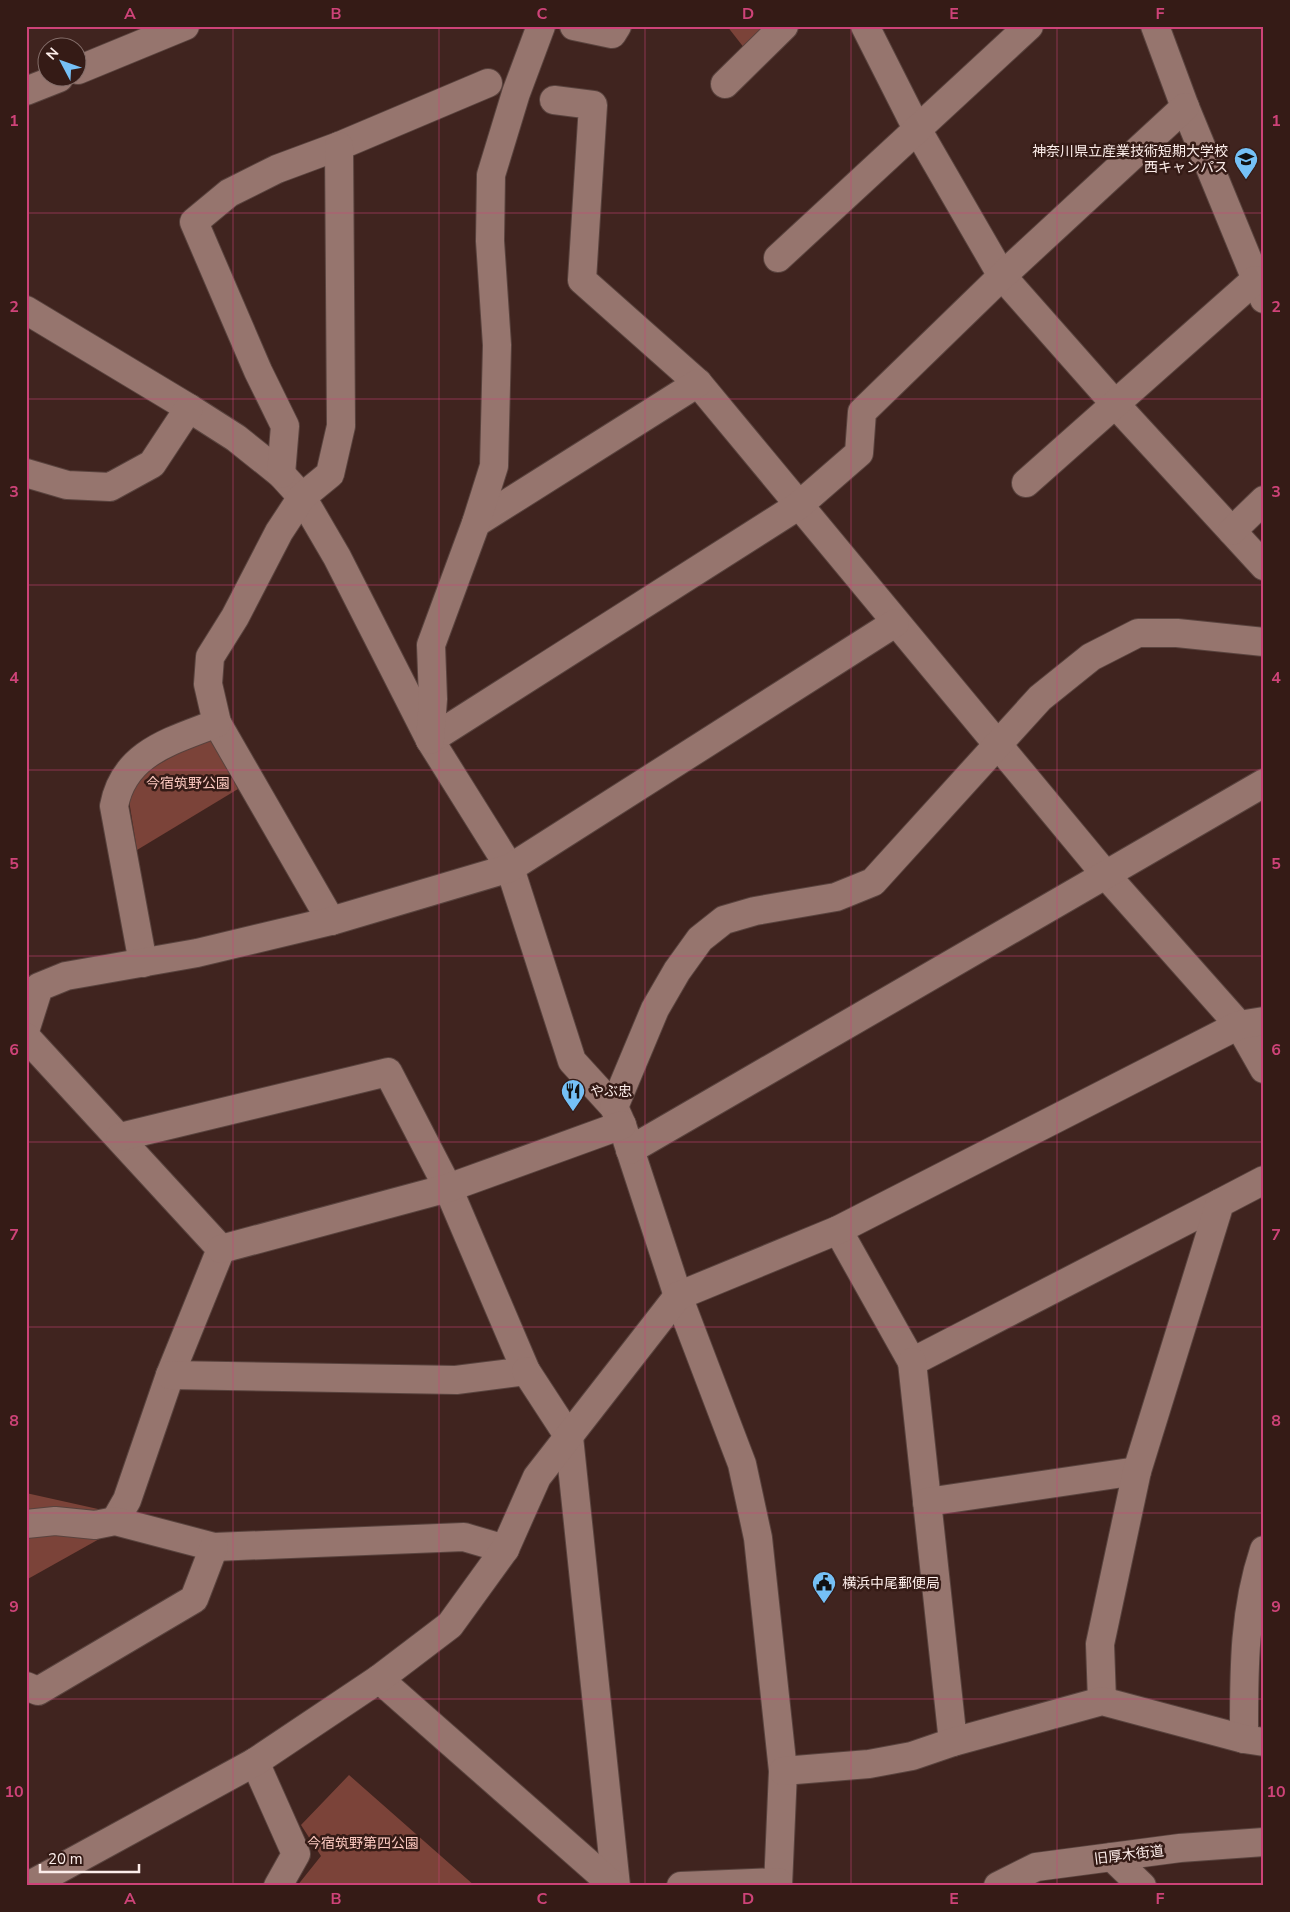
<svg xmlns="http://www.w3.org/2000/svg" width="1290" height="1912" font-family="'Nunito Sans','Noto Sans JP',sans-serif">
<rect width="100%" height="100%" fill="#40241f"/>
<!-- green -->
<g fill="#7b4339">
<path d="M727,26H760L762,32L745,49Z"/>
<path d="M209,736L238,789L137,850L128,794L138,776Z"/>
<path d="M26,1493L107,1511L101,1538L26,1580Z"/>
<path d="M349,1775L475,1886H297L321,1856L301,1825Z"/>
</g>
<g fill="none" stroke-linecap="round" stroke-linejoin="round">
<!-- minor casing -->
<g stroke="#59433e" stroke-width="30">
<g id="minor">
<path d="M574,26L612,34L617,26"/>
<path d="M865,26L917,129L1002,276L1116,405L1264,566"/>
<path d="M1155,26L1185,107L1264,299"/>
<path d="M78,70L185,26"/>
<path d="M725,84L784,26"/>
<path d="M26,91L59,78"/>
<path d="M554,100L593,105L582,280L698,383L1105,874L1239,1025L1264,1069"/>
<path d="M778,258L1029,26"/>
<path d="M26,310L189,408L236,438L281,474L302,497L337,557L430,740L510,868L572,1061L614,1107L622,1125L678,1296L742,1464L758,1538L783,1771L778,1886"/>
<path d="M26,473L67,485L110,487L152,464L189,408"/>
<path d="M281,474L285,426L258,371L194,222L229,193L277,169L339,146L488,83"/>
<path d="M1026,483L1255,280"/>
<path d="M476,523L698,383"/>
<path d="M1232,531L1264,500"/>
<path d="M217,723L331,921"/>
<path d="M430,740L798,506L859,453L862,412L1002,276L1185,107"/>
<path d="M430,740L433,699L431,645L476,523L494,466L497,345L490,241L491,175L516,93L541,26"/>
<path d="M143,963L114,806C124,752 172,741 217,723L208,684L210,657L235,617L279,532L302,497L330,474L341,426L339,146"/>
<path d="M26,1028L39,987L66,976L197,953L331,921L510,868L895,623"/>
<path d="M26,1037L221,1249L170,1375L127,1500L115,1521"/>
<path d="M614,1107L655,1009L677,971L700,939L724,920L755,911L836,897L873,882L1040,698L1091,657L1138,633H1177L1264,642"/>
<path d="M120,1137L388,1072L448,1188L526,1371L456,1380L170,1375"/>
<path d="M630,1150L1264,783"/>
<path d="M838,1230L912,1362L1220,1203"/>
<path d="M221,1249L448,1188L622,1125"/>
<path d="M912,1362L953,1742"/>
<path d="M526,1371L569,1437L616,1886"/>
<path d="M927,1502L1137,1471"/>
<path d="M26,1524L55,1521L95,1525L115,1521L214,1547L464,1537L505,1549"/>
<path d="M379,1679L614,1886"/>
<path d="M26,1686L38,1691L194,1599L214,1547"/>
<path d="M1102,1701L1100,1644L1137,1471L1220,1203L1264,1180"/>
<path d="M1244,1739C1244,1673 1243,1613 1264,1550"/>
<path d="M255,1762L296,1854L278,1886"/>
<path d="M783,1771L869,1764L912,1756L953,1742L1102,1701L1244,1739L1264,1742"/>
<path d="M1112,1857L1142,1886"/>
<path d="M28,1886L255,1762L379,1679L450,1625L505,1549L537,1477L678,1296L838,1230L1239,1025L1264,1021"/>
<path d="M681,1886L778,1882"/>
<path d="M998,1886L1036,1867L1180,1848L1264,1842"/>
</g>
</g>
<!-- minor -->
<use href="#minor" stroke="#96756e" stroke-width="28"/>
</g>
<!-- grid -->
<path fill="none" stroke="#ce4378" stroke-width="1" stroke-opacity="0.55" d="M233,26V1886M439,26V1886M645,26V1886M851,26V1886M1057,26V1886M26,213H1264M26,399H1264M26,585H1264M26,770H1264M26,956H1264M26,1142H1264M26,1327H1264M26,1513H1264M26,1699H1264"/>
<!-- icons -->
<defs>
<g id="university-pin" transform="scale(1.25)"><path d="M0 17L-7.5 6A9.5 9.5 0 1 1 7.5 6Z" fill="#75c0f6" stroke="#351b16"/><path d="M0-5L7-2L0 1L-7-2ZM-4 1L0 2.5L4 1V4Q0 6-4 4Z" fill="#111"/></g>
<g id="restaurant-pin" transform="scale(1.25)"><path d="M0 17L-7.5 6A9.5 9.5 0 1 1 7.5 6Z" fill="#75c0f6" stroke="#351b16"/><path d="M-5-6h1v4h1v-4h1v4h1v-4h1v5L-1.5 .5V6h-2V.5L-5-1ZM5-6V6H3V1.5H1.5Q1.5-4 5-6Z" fill="#111"/></g>
<g id="civic-pin" transform="scale(1.25)"><path d="M0 17L-7.5 6A9.5 9.5 0 1 1 7.5 6Z" fill="#75c0f6" stroke="#351b16"/><path d="M-.6-6.5H3V-4.5H.6V-3L4-1V1h2V6H-6V1h2V-1L-.6-3ZM-1.2 2.5V6h2.4V2.5Z" fill="#111"/></g>
</defs>
<g fill-rule="evenodd">
<use href="#university-pin" x="1246" y="159"/>
<use href="#restaurant-pin" x="573" y="1091"/>
<use href="#civic-pin" x="824" y="1583"/>
</g>
<g text-anchor="middle" dominant-baseline="central" stroke-width="5" stroke-linejoin="round" paint-order="stroke">
<!-- poi labels -->
<g font-size="14" fill="#fcedea" stroke="#351b16" text-anchor="start">
<text x="1228" y="151" text-anchor="end">神奈川県立産業技術短期大学校<tspan x="1228" dy="16">西キャンパス</tspan></text>
<text x="590" y="1091">やぶ忠</text>
<text x="842" y="1583">横浜中尾郵便局</text>
</g>
<!-- park labels -->
<g font-size="14" fill="#fcc9c0" stroke="#351b16">
<text x="188" y="783">今宿筑野公園</text>
<text x="363" y="1843">今宿筑野第四公園</text>
</g>
<!-- street labels -->
<g font-size="14" fill="#fcedea" stroke="#351b16">
<text transform="translate(1129 1855) rotate(-7)">旧厚木街道</text>
</g>
</g>
<!-- border -->
<rect width="1290" height="1912" fill="none" stroke="#351b16" stroke-width="55"/>
<!-- north arrow -->
<g transform="translate(62 62) rotate(311)"><circle r="24" fill="#351b16" stroke="#856f6b"/>
<path d="M0-4L9 19L0 12L-9 19Z" fill="#75c0f6"/>
<text y="-8" font-size="14" font-weight="bold" text-anchor="middle" fill="#fcedea">N</text>
</g>
<!-- scale -->
<path d="M40 1864v8h99v-8" fill="none" stroke="#fcedea" stroke-width="2.5"/>
<text x="48" y="1864" font-size="15" fill="#fcedea" stroke="#351b16" stroke-width="4" paint-order="stroke">20 m</text>
<rect x="28" y="28" width="1234" height="1856" fill="none" stroke="#ce4378" stroke-width="2"/>
<g font-size="16" text-anchor="middle" font-weight="bold" fill="#ce4378">
<text x="130" y="19">A</text>
<text x="336" y="19">B</text>
<text x="542" y="19">C</text>
<text x="748" y="19">D</text>
<text x="954" y="19">E</text>
<text x="1160" y="19">F</text>
<text x="14" y="126">1</text>
<text x="1276" y="126">1</text>
<text x="14" y="312">2</text>
<text x="1276" y="312">2</text>
<text x="14" y="497">3</text>
<text x="1276" y="497">3</text>
<text x="14" y="683">4</text>
<text x="1276" y="683">4</text>
<text x="14" y="869">5</text>
<text x="1276" y="869">5</text>
<text x="14" y="1055">6</text>
<text x="1276" y="1055">6</text>
<text x="14" y="1240">7</text>
<text x="1276" y="1240">7</text>
<text x="14" y="1426">8</text>
<text x="1276" y="1426">8</text>
<text x="14" y="1612">9</text>
<text x="1276" y="1612">9</text>
<text x="14" y="1797">10</text>
<text x="1276" y="1797">10</text>
<text x="130" y="1904">A</text>
<text x="336" y="1904">B</text>
<text x="542" y="1904">C</text>
<text x="748" y="1904">D</text>
<text x="954" y="1904">E</text>
<text x="1160" y="1904">F</text>
</g>
</svg>
